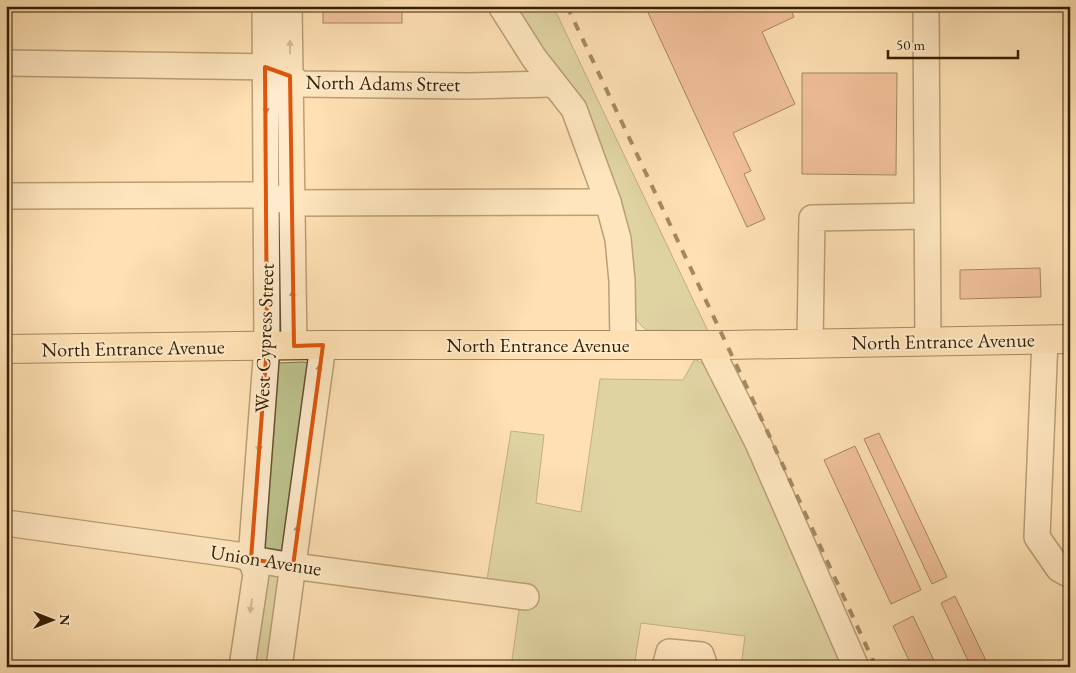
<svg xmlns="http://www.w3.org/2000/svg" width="1076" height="673" font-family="'EB Garamond',serif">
<rect width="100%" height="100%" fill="#fee0b2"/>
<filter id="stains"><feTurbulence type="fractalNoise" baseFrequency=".004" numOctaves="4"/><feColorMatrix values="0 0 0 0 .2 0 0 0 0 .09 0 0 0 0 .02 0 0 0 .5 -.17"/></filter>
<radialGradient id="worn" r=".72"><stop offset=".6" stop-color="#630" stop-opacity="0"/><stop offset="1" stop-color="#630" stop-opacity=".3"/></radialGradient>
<!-- green -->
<g fill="#bdc38e" stroke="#7a7147">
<path d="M513,6H553L708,331L646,330L638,322L631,307L623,233Z"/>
<path d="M695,359L704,365L764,475L848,667H741L745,636L641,623L634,667H511L520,603L484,598L511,431L544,435L536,503L581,512L600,379L683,380Z"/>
<path d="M304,362L310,364L290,553L260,548L278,363Z"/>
<path d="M281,574L276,667H248L263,575Z"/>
</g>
<!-- building -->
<g fill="#e59b7d" stroke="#361f00">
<rect x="323" y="6" width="79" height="17"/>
<path d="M645,6H789L794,17L762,32L795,104L733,133L751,171L744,174L765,219L747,227Z"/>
<rect x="879" y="6" width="33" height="4"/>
<path d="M802,73H897L896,175L802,174Z"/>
<path d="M1040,268L1041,297L960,299V270Z"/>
<path d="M879,433L947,577L932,584L864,439Z"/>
<path d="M855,446L921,590L891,604L824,460Z"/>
<path d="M955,596L989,667H971L941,603Z"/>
<path d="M913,616L937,667H912L893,626Z"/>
</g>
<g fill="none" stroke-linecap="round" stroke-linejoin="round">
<!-- minor casing -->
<g stroke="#684f2c" stroke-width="28">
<g id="minor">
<path d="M289,6L294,346"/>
<path d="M501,6L534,58L574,109L608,202L618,239L622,281L623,344"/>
<path d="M926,6L928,341"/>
<path d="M6,63L265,67L290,76L300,84L468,86L554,84"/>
<path d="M6,196L266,195L292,203L608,202"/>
<path d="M1045,339L1037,537L1059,569L1070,575"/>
<path d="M810,343L812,218L927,216"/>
<path d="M708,344L758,443L856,667"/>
<path d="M6,523L238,555L251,559L293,566L526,597"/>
<path d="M242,667L256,574L251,559L267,346L265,6"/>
<path d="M279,667L323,345"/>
<path d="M665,667L669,652L701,655L705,667"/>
</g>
</g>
<!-- major casing -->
<g stroke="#361f00" stroke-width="30">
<path id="major" d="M6,349L323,345H727L1070,339"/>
</g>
<!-- minor -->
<use href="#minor" stroke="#feebcd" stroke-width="25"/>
<!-- major -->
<use href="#major" stroke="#fee0b2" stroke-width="28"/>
<!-- rail -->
<path stroke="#361f00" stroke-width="4" stroke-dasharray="9 9" stroke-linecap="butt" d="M567,6L751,396L876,667"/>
</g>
<!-- one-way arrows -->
<defs><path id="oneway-solid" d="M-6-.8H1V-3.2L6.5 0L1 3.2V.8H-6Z" transform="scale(1.25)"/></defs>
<g fill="#a48f71">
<use href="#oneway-solid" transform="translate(290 47) rotate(-90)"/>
<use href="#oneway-solid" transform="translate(266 107) rotate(90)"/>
<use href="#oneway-solid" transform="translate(293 297) rotate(-91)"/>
<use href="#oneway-solid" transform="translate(319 371) rotate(-82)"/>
<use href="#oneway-solid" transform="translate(259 445) rotate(94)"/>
<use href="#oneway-solid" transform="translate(297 532) rotate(-82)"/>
<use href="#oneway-solid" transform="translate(251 606) rotate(98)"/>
</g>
<!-- marked area -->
<path d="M0 0H1076V673H0ZM265,67L290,76L294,346L323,345L293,566L251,559L267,346Z" fill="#fee0b2" fill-opacity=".55" fill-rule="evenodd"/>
<path fill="none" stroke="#df560b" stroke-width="4" stroke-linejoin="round" d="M265,67L290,76L294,346L323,345L293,566L251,559L267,346Z"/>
<g text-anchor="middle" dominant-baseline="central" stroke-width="4" stroke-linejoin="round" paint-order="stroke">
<!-- street labels -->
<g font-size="20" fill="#361f00" stroke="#feebcd">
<text transform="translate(383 83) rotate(1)">North Adams Street</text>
<text transform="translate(264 338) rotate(-88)">West Cypress Street</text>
<text transform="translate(943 341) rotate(-1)">North Entrance Avenue</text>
<text x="538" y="345">North Entrance Avenue</text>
<text transform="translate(133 348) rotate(-1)">North Entrance Avenue</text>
<text transform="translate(266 560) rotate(9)">Union Avenue</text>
</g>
</g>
<!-- margin -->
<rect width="1076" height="673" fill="none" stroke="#fee0b2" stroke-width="25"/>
<rect x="8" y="8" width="1061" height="658" fill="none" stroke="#361f00" stroke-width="2.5"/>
<rect x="12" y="12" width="1051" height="648" fill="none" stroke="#361f00"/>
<!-- north arrow -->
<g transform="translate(52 620) rotate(90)" stroke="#feebcd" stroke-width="4" paint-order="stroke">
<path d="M0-4L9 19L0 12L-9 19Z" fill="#361f00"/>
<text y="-8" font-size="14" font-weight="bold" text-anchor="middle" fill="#361f00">N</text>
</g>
<!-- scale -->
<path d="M888 50v8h130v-8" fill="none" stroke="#361f00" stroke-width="2.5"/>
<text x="896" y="50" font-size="15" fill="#361f00" stroke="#feebcd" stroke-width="4" paint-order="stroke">50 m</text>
<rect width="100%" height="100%" filter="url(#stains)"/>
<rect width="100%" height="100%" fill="url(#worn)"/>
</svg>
